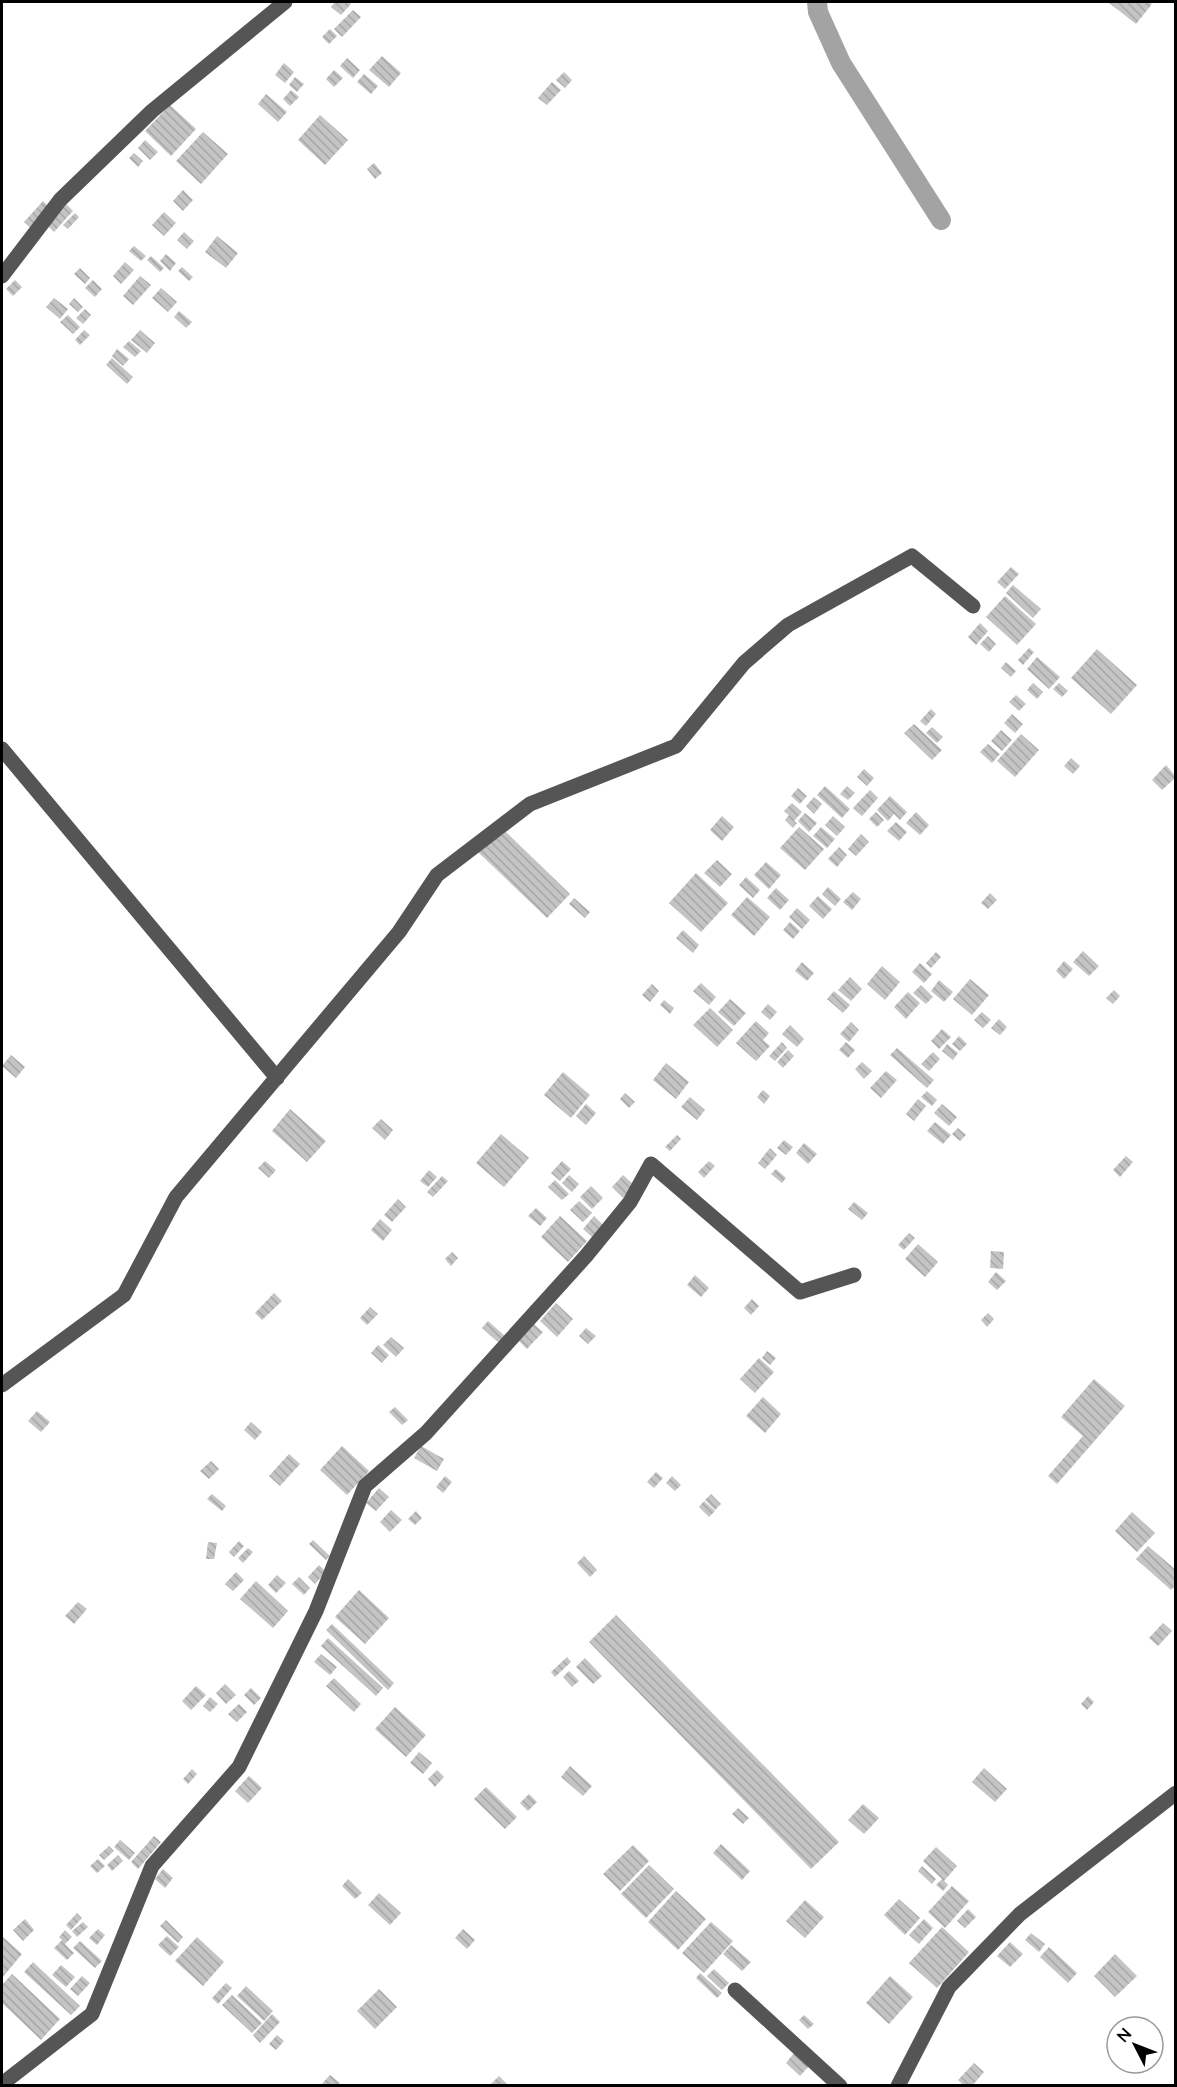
<svg xmlns="http://www.w3.org/2000/svg" width="1177" height="2087" font-family="Lato,sans-serif">
<defs>
<pattern id="building-back-hatch" width="6" height="6" patternUnits="userSpaceOnUse" patternTransform="scale(1.5)"><rect width="6" height="6" fill="#c4c4c4"/><path d="M-1 5l2 2M0 0l6 6M5-1l2 2" fill="none" stroke="#a7a7a7"/></pattern>
</defs>
<rect width="100%" height="100%" fill="#fff"/>
<g fill="none" stroke-linecap="round" stroke-linejoin="round">
<!-- canal -->
<path stroke="#a3a3a3" stroke-width="20" d="M817,2L818,12L841,63L941,220"/>
</g>
<!-- building -->
<g fill="url(#building-back-hatch)">
<path d="M335,2H349L351,4L341,15L331,7Z"/>
<path d="M1108,2H1148L1152,4L1136,24Z"/>
<path d="M353,10L361,17L342,37L334,29Z"/>
<path d="M330,29L337,36L329,44L322,37Z"/>
<path d="M382,56L401,73L389,87L369,70Z"/>
<path d="M347,58L360,70L353,78L340,66Z"/>
<path d="M284,63L294,72L285,83L275,75Z"/>
<path d="M334,70L343,78L334,87L326,79Z"/>
<path d="M564,72L572,80L565,88L556,80Z"/>
<path d="M364,74L378,86L371,94L357,82Z"/>
<path d="M295,77L304,84L297,92L289,85Z"/>
<path d="M552,82L561,90L547,105L538,98Z"/>
<path d="M291,90L299,97L290,106L283,99Z"/>
<path d="M266,94L287,112L278,122L258,104Z"/>
<path d="M170,105L196,129L171,156L145,131Z"/>
<path d="M320,115L348,140L325,165L298,140Z"/>
<path d="M203,132L228,154L201,184L176,161Z"/>
<path d="M145,140L158,152L150,160L138,148Z"/>
<path d="M134,153L143,161L138,167L129,158Z"/>
<path d="M374,163L382,173L375,179L367,169Z"/>
<path d="M183,190L193,200L183,211L173,201Z"/>
<path d="M43,201L50,208L31,228L24,222Z"/>
<path d="M66,204L73,211L54,232L47,225Z"/>
<path d="M164,212L176,223L164,236L152,225Z"/>
<path d="M75,213L79,217L68,229L63,225Z"/>
<path d="M184,232L194,241L187,249L177,240Z"/>
<path d="M217,236L238,253L226,268L205,252Z"/>
<path d="M134,246L146,256L141,261L129,251Z"/>
<path d="M166,254L176,263L170,271L160,261Z"/>
<path d="M151,256L164,268L160,272L147,260Z"/>
<path d="M125,262L134,270L121,284L113,276Z"/>
<path d="M182,267L193,277L189,281L178,271Z"/>
<path d="M80,268L90,278L85,284L74,274Z"/>
<path d="M140,276L151,285L133,305L123,296Z"/>
<path d="M15,280L22,287L13,296L6,289Z"/>
<path d="M93,280L102,289L95,297L85,288Z"/>
<path d="M161,288L177,302L168,312L152,298Z"/>
<path d="M54,298L68,309L60,319L46,307Z"/>
<path d="M74,298L83,307L78,312L69,304Z"/>
<path d="M85,309L91,315L83,324L76,318Z"/>
<path d="M179,311L192,322L186,328L174,317Z"/>
<path d="M68,315L80,327L73,334L60,322Z"/>
<path d="M84,330L90,335L80,345L75,340Z"/>
<path d="M140,330L155,343L147,353L131,340Z"/>
<path d="M129,341L141,351L135,357L123,347Z"/>
<path d="M117,349L129,359L123,366L112,356Z"/>
<path d="M112,358L133,377L127,384L106,365Z"/>
<path d="M1011,567L1019,574L1005,589L997,582Z"/>
<path d="M1013,585L1041,609L1033,618L1006,593Z"/>
<path d="M1005,596L1036,624L1017,645L986,617Z"/>
<path d="M980,623L988,631L976,645L968,637Z"/>
<path d="M988,636L996,644L989,652L980,644Z"/>
<path d="M1029,648L1034,652L1023,665L1018,660Z"/>
<path d="M1097,649L1137,685L1111,714L1071,678Z"/>
<path d="M1037,657L1060,677L1049,689L1027,669Z"/>
<path d="M1006,662L1016,671L1011,677L1001,668Z"/>
<path d="M1033,683L1043,692L1037,699L1027,690Z"/>
<path d="M1059,683L1068,691L1062,697L1053,689Z"/>
<path d="M1016,695L1026,704L1019,711L1009,702Z"/>
<path d="M931,709L936,714L926,726L920,721Z"/>
<path d="M1012,714L1023,724L1015,733L1004,723Z"/>
<path d="M914,724L942,750L932,760L904,733Z"/>
<path d="M932,727L943,737L937,743L926,733Z"/>
<path d="M1001,730L1012,740L1002,751L991,741Z"/>
<path d="M1021,734L1039,750L1015,777L997,761Z"/>
<path d="M988,744L1000,754L992,763L980,752Z"/>
<path d="M1071,758L1080,766L1073,774L1064,766Z"/>
<path d="M1166,765L1176,777L1162,790L1152,780Z"/>
<path d="M864,769L874,778L867,786L857,777Z"/>
<path d="M825,786L850,809L842,818L817,795Z"/>
<path d="M847,786L855,793L848,800L840,794Z"/>
<path d="M798,788L807,796L800,804L791,796Z"/>
<path d="M870,790L878,798L862,816L853,808Z"/>
<path d="M890,796L907,812L900,820L894,814L888,821L877,810Z"/>
<path d="M814,797L822,804L814,814L806,806Z"/>
<path d="M792,803L802,812L794,821L797,823L793,828L785,820L789,815L784,811Z"/>
<path d="M876,812L884,820L877,827L869,819Z"/>
<path d="M916,812L929,825L920,835L906,823Z"/>
<path d="M805,813L817,823L809,832L798,821Z"/>
<path d="M722,816L734,827L722,841L710,830Z"/>
<path d="M833,816L845,827L837,836L825,825Z"/>
<path d="M896,822L907,832L899,841L887,831Z"/>
<path d="M799,827L824,849L805,870L780,848Z"/>
<path d="M821,827L835,839L827,848L813,836Z"/>
<path d="M506,832L570,894L547,918L478,852Z"/>
<path d="M861,834L869,842L856,856L848,849Z"/>
<path d="M839,847L847,855L837,867L828,859Z"/>
<path d="M717,860L732,874L720,887L704,873Z"/>
<path d="M766,862L781,875L769,889L754,875Z"/>
<path d="M696,873L728,903L701,932L669,903Z"/>
<path d="M746,877L760,890L753,898L739,885Z"/>
<path d="M828,887L841,899L835,906L822,894Z"/>
<path d="M776,888L789,900L780,910L767,898Z"/>
<path d="M853,892L861,899L852,910L843,902Z"/>
<path d="M990,893L997,900L988,909L981,903Z"/>
<path d="M818,896L832,909L823,919L809,906Z"/>
<path d="M747,897L770,917L754,936L731,915Z"/>
<path d="M574,898L590,912L585,918L569,904Z"/>
<path d="M797,908L810,920L802,929L789,917Z"/>
<path d="M790,922L800,931L793,939L783,930Z"/>
<path d="M683,930L699,945L693,953L676,938Z"/>
<path d="M1083,951L1099,966L1089,976L1073,962Z"/>
<path d="M936,952L941,957L931,968L926,963Z"/>
<path d="M1064,961L1073,969L1064,979L1056,971Z"/>
<path d="M802,962L814,973L807,981L795,971Z"/>
<path d="M920,963L932,974L924,983L912,972Z"/>
<path d="M882,966L900,982L885,1000L867,984Z"/>
<path d="M850,977L862,989L851,1001L838,990Z"/>
<path d="M970,979L989,995L972,1015L953,999Z"/>
<path d="M939,980L953,992L944,1002L931,991Z"/>
<path d="M701,983L716,997L709,1005L693,991Z"/>
<path d="M652,984L659,991L650,1002L642,995Z"/>
<path d="M921,985L933,997L926,1004L913,993Z"/>
<path d="M1114,990L1120,996L1113,1004L1106,998Z"/>
<path d="M834,991L850,1005L843,1013L827,999Z"/>
<path d="M908,992L920,1003L906,1019L894,1007Z"/>
<path d="M730,999L746,1013L734,1026L718,1012Z"/>
<path d="M664,1000L674,1008L670,1014L660,1005Z"/>
<path d="M768,1004L777,1012L770,1020L761,1012Z"/>
<path d="M710,1008L733,1030L717,1047L693,1025Z"/>
<path d="M982,1012L991,1020L983,1028L974,1020Z"/>
<path d="M999,1019L1007,1027L1000,1035L991,1028Z"/>
<path d="M756,1021L769,1033L763,1040L770,1046L756,1061L736,1043Z"/>
<path d="M851,1022L859,1030L849,1042L840,1034Z"/>
<path d="M790,1025L804,1039L797,1047L782,1034Z"/>
<path d="M942,1029L951,1037L939,1049L931,1041Z"/>
<path d="M959,1036L967,1044L960,1051L952,1044Z"/>
<path d="M782,1042L787,1048L775,1061L769,1056Z"/>
<path d="M846,1042L855,1050L848,1058L839,1050Z"/>
<path d="M947,1044L958,1053L953,1060L942,1051Z"/>
<path d="M897,1048L934,1080L927,1088L890,1055Z"/>
<path d="M788,1050L794,1056L783,1068L777,1062Z"/>
<path d="M933,1052L940,1059L929,1071L921,1064Z"/>
<path d="M11,1055L25,1067L16,1078L2,1066Z"/>
<path d="M862,1062L872,1071L864,1079L855,1069Z"/>
<path d="M666,1063L689,1082L676,1099L653,1080Z"/>
<path d="M886,1071L897,1080L881,1098L870,1088Z"/>
<path d="M563,1072L590,1095L571,1118L544,1095Z"/>
<path d="M763,1090L770,1096L764,1104L757,1097Z"/>
<path d="M927,1091L937,1100L932,1106L921,1097Z"/>
<path d="M625,1093L635,1102L629,1108L620,1099Z"/>
<path d="M690,1097L705,1110L697,1120L681,1107Z"/>
<path d="M918,1099L926,1106L914,1121L906,1114Z"/>
<path d="M586,1104L596,1113L586,1125L576,1116Z"/>
<path d="M942,1104L957,1117L949,1126L934,1113Z"/>
<path d="M290,1109L326,1141L307,1162L272,1131Z"/>
<path d="M381,1119L393,1130L385,1140L372,1128Z"/>
<path d="M935,1122L951,1135L943,1144L927,1131Z"/>
<path d="M958,1128L966,1135L960,1141L952,1134Z"/>
<path d="M501,1134L529,1158L504,1187L476,1163Z"/>
<path d="M677,1135L681,1139L670,1151L665,1147Z"/>
<path d="M784,1140L793,1147L786,1155L777,1148Z"/>
<path d="M804,1143L817,1154L808,1164L796,1153Z"/>
<path d="M770,1148L777,1155L765,1169L758,1163Z"/>
<path d="M1126,1156L1133,1162L1120,1177L1113,1170Z"/>
<path d="M265,1161L276,1170L269,1178L258,1168Z"/>
<path d="M562,1161L571,1169L560,1181L551,1173Z"/>
<path d="M709,1161L715,1166L704,1178L698,1172Z"/>
<path d="M776,1169L786,1178L782,1183L771,1174Z"/>
<path d="M429,1170L437,1177L428,1187L420,1181Z"/>
<path d="M569,1175L579,1184L572,1192L562,1183Z"/>
<path d="M623,1175L634,1185L623,1198L612,1187Z"/>
<path d="M442,1176L448,1181L433,1197L427,1192Z"/>
<path d="M555,1180L569,1194L562,1200L548,1187Z"/>
<path d="M591,1186L603,1198L592,1209L580,1197Z"/>
<path d="M398,1199L406,1207L392,1222L384,1215Z"/>
<path d="M579,1201L592,1213L583,1222L570,1210Z"/>
<path d="M854,1202L868,1213L862,1220L848,1209Z"/>
<path d="M536,1208L547,1218L540,1226L528,1216Z"/>
<path d="M560,1216L587,1241L568,1262L541,1237Z"/>
<path d="M594,1216L603,1225L592,1237L583,1229Z"/>
<path d="M380,1219L392,1230L383,1241L371,1230Z"/>
<path d="M909,1233L915,1238L904,1250L898,1245Z"/>
<path d="M918,1244L938,1262L925,1277L905,1259Z"/>
<path d="M991,1251L1004,1252L1003,1269L990,1268Z"/>
<path d="M452,1252L458,1258L451,1266L445,1259Z"/>
<path d="M996,1272L1006,1281L997,1290L988,1282Z"/>
<path d="M695,1275L709,1288L701,1297L687,1285Z"/>
<path d="M274,1293L282,1301L262,1320L255,1313Z"/>
<path d="M752,1299L759,1306L751,1315L744,1308Z"/>
<path d="M556,1303L573,1319L557,1337L540,1321Z"/>
<path d="M370,1307L378,1314L367,1325L360,1318Z"/>
<path d="M988,1313L994,1319L987,1327L981,1320Z"/>
<path d="M488,1321L506,1337L500,1344L482,1328Z"/>
<path d="M534,1324L543,1332L527,1349L519,1341Z"/>
<path d="M586,1328L596,1336L588,1344L579,1336Z"/>
<path d="M391,1337L404,1348L396,1357L383,1345Z"/>
<path d="M378,1345L389,1355L382,1363L371,1353Z"/>
<path d="M767,1351L776,1358L770,1365L762,1358Z"/>
<path d="M759,1358L774,1372L755,1393L740,1379Z"/>
<path d="M1094,1379L1125,1406L1057,1484L1048,1476L1083,1436L1061,1417Z"/>
<path d="M763,1397L781,1414L765,1433L746,1416Z"/>
<path d="M395,1407L408,1420L402,1425L389,1412Z"/>
<path d="M37,1411L50,1422L41,1432L28,1421Z"/>
<path d="M251,1422L262,1432L255,1440L244,1430Z"/>
<path d="M342,1446L369,1471L347,1495L320,1470Z"/>
<path d="M421,1446L444,1459L437,1471L414,1458Z"/>
<path d="M289,1454L300,1464L280,1486L269,1476Z"/>
<path d="M211,1461L219,1469L209,1479L200,1471Z"/>
<path d="M656,1472L663,1478L654,1488L647,1482Z"/>
<path d="M445,1476L452,1482L443,1493L436,1487Z"/>
<path d="M672,1476L681,1485L675,1491L666,1483Z"/>
<path d="M379,1488L389,1497L376,1511L366,1503Z"/>
<path d="M212,1494L226,1506L222,1511L207,1499Z"/>
<path d="M711,1494L721,1504L715,1510L705,1500Z"/>
<path d="M704,1501L715,1511L709,1517L699,1507Z"/>
<path d="M391,1510L402,1520L390,1532L380,1522Z"/>
<path d="M416,1511L422,1518L415,1525L408,1519Z"/>
<path d="M1132,1512L1155,1533L1137,1552L1115,1531Z"/>
<path d="M313,1540L330,1556L326,1560L309,1544Z"/>
<path d="M239,1541L244,1546L234,1557L229,1552Z"/>
<path d="M208,1542L217,1543L214,1559H206Z"/>
<path d="M1148,1546L1176,1570V1585L1171,1590L1136,1559Z"/>
<path d="M248,1548L253,1552L243,1563L238,1558Z"/>
<path d="M584,1556L597,1570L590,1577L577,1563Z"/>
<path d="M319,1565L326,1572L315,1584L308,1577Z"/>
<path d="M236,1572L244,1580L233,1591L225,1584Z"/>
<path d="M277,1575L286,1583L276,1593L268,1585Z"/>
<path d="M299,1577L310,1588L304,1595L292,1584Z"/>
<path d="M256,1581L288,1611L273,1628L240,1599Z"/>
<path d="M359,1590L389,1618L365,1644L335,1617Z"/>
<path d="M78,1602L87,1609L74,1624L65,1616Z"/>
<path d="M616,1615L839,1842L811,1869L589,1642Z"/>
<path d="M1163,1623L1172,1631L1158,1646L1149,1638Z"/>
<path d="M332,1624L394,1683L388,1690L326,1630Z"/>
<path d="M328,1638L383,1688L376,1696L321,1646Z"/>
<path d="M321,1654L337,1667L330,1675L314,1662Z"/>
<path d="M567,1657L571,1662L555,1677L551,1672Z"/>
<path d="M585,1658L602,1676L593,1684L576,1667Z"/>
<path d="M569,1671L579,1681L572,1687L563,1677Z"/>
<path d="M334,1678L361,1704L354,1712L326,1686Z"/>
<path d="M225,1684L236,1695L226,1704L216,1693Z"/>
<path d="M196,1686L206,1695L191,1710L182,1701Z"/>
<path d="M251,1688L261,1698L254,1705L244,1695Z"/>
<path d="M1088,1696L1094,1702L1087,1710L1081,1704Z"/>
<path d="M210,1697L218,1704L210,1712L203,1706Z"/>
<path d="M239,1704L247,1712L237,1722L228,1714Z"/>
<path d="M395,1707L426,1735L406,1757L375,1729Z"/>
<path d="M419,1752L432,1763L423,1774L410,1763Z"/>
<path d="M570,1766L592,1786L583,1796L561,1777Z"/>
<path d="M984,1768L1007,1789L995,1802L972,1782Z"/>
<path d="M192,1769L197,1774L188,1784L183,1779Z"/>
<path d="M437,1770L444,1777L435,1787L428,1779Z"/>
<path d="M249,1776L262,1788L248,1803L235,1791Z"/>
<path d="M486,1787L517,1817L505,1829L474,1799Z"/>
<path d="M529,1794L537,1802L528,1811L520,1803Z"/>
<path d="M863,1804L879,1818L864,1834L848,1820Z"/>
<path d="M738,1808L749,1818L743,1824L732,1814Z"/>
<path d="M154,1836L161,1842L138,1869L131,1862Z"/>
<path d="M120,1840L135,1853L129,1860L114,1847Z"/>
<path d="M721,1844L750,1871L742,1880L713,1853Z"/>
<path d="M633,1845L649,1861L620,1891L603,1874Z"/>
<path d="M109,1846L114,1851L104,1860L99,1855Z"/>
<path d="M936,1847L957,1866L944,1881L948,1885L943,1891L936,1885L942,1879L923,1861Z"/>
<path d="M118,1855L123,1861L112,1871L107,1865Z"/>
<path d="M98,1859L105,1866L97,1873L90,1866Z"/>
<path d="M649,1865L674,1889L646,1918L621,1894Z"/>
<path d="M922,1866L936,1879L932,1884L918,1871Z"/>
<path d="M163,1869L173,1878L165,1888L155,1879Z"/>
<path d="M348,1879L362,1893L355,1899L342,1886Z"/>
<path d="M952,1886L969,1901L945,1928L928,1912Z"/>
<path d="M676,1891L706,1919L678,1950L648,1922Z"/>
<path d="M379,1893L401,1913L390,1925L368,1905Z"/>
<path d="M899,1899L920,1918L905,1935L884,1915Z"/>
<path d="M805,1900L824,1917L805,1938L786,1921Z"/>
<path d="M968,1909L976,1917L965,1928L957,1921Z"/>
<path d="M77,1913L82,1918L71,1930L66,1925Z"/>
<path d="M25,1919L34,1930L23,1941L13,1930Z"/>
<path d="M924,1919L933,1928L919,1944L909,1935Z"/>
<path d="M166,1920L183,1937L178,1943L160,1926Z"/>
<path d="M83,1922L88,1927L77,1937L72,1931Z"/>
<path d="M711,1922L733,1941L704,1973L682,1953Z"/>
<path d="M942,1927L969,1952L937,1988L909,1963Z"/>
<path d="M98,1929L105,1935L97,1945L89,1938Z"/>
<path d="M463,1929L475,1940L467,1949L455,1938Z"/>
<path d="M65,1930L72,1937L65,1944L74,1953L67,1960L54,1948L62,1940L59,1937Z"/>
<path d="M1031,1933L1045,1944L1039,1952L1025,1940Z"/>
<path d="M2,1936L22,1954L2,1978Z"/>
<path d="M167,1936L179,1947L170,1956L158,1945Z"/>
<path d="M197,1937L224,1962L203,1986L175,1961Z"/>
<path d="M80,1941L102,1961L95,1968L73,1948Z"/>
<path d="M1010,1942L1023,1954L1010,1967L997,1956Z"/>
<path d="M731,1945L751,1962L742,1971L723,1954Z"/>
<path d="M1049,1947L1077,1973L1068,1983L1040,1957Z"/>
<path d="M1115,1954L1137,1976L1115,1997L1094,1976Z"/>
<path d="M33,1962L80,2006L71,2015L24,1972Z"/>
<path d="M61,1965L75,1977L66,1987L52,1975Z"/>
<path d="M714,1969L729,1983L722,1990L707,1976Z"/>
<path d="M700,1973L722,1993L717,1998L696,1978Z"/>
<path d="M12,1974L60,2019L41,2040L2,2003V1985Z"/>
<path d="M82,1976L90,1983L78,1996L70,1989Z"/>
<path d="M890,1976L913,1997L889,2024L866,2003Z"/>
<path d="M226,1983L232,1988L218,2004L212,1998Z"/>
<path d="M246,1986L273,2011L264,2021L237,1996Z"/>
<path d="M379,1989L397,2007L375,2029L357,2011Z"/>
<path d="M232,1995L262,2023L252,2033L222,2005Z"/>
<path d="M272,2014L280,2022L260,2043L253,2035Z"/>
<path d="M804,2015L814,2024L808,2029L799,2020Z"/>
<path d="M277,2035L284,2041L276,2050L269,2044Z"/>
<path d="M794,2053L809,2066L800,2076L786,2063Z"/>
<path d="M974,2063L984,2072L972,2086H964L958,2080Z"/>
<path d="M330,2075L340,2083L338,2086H320Z"/>
<path d="M499,2076L509,2086H489Z"/>
</g>
<g fill="none" stroke-linecap="round" stroke-linejoin="round">
<!-- minor -->
<g stroke="#555" stroke-width="15">
<path d="M2,276L60,200L152,111L285,2"/>
<path d="M2,749L277,1078"/>
<path d="M2,1385L124,1295L176,1197L399,932L437,875L530,804L676,746L744,663L788,625L912,556L973,606"/>
<path d="M735,1990L840,2086"/>
<path d="M2,2084L92,2014L152,1866L239,1767L316,1611L365,1486L426,1433L586,1256L630,1202L651,1164L800,1292L854,1275"/>
<path d="M898,2086L949,1987L1020,1914L1176,1793"/>
</g>
</g>
<!-- border -->
<rect width="1177" height="2087" fill="none" stroke="#000000" stroke-width="6"/>
<!-- north arrow -->
<g transform="translate(1135 2045) rotate(312)"><circle r="28" fill="#ffffff" stroke="#999999" stroke-width="1.5"/>
<path d="M0-4.5L10 22L0 15L-10 22Z" fill="#000000"/>
<text y="-9" font-size="16" font-weight="bold" text-anchor="middle" fill="#000000">N</text>
</g>
</svg>
